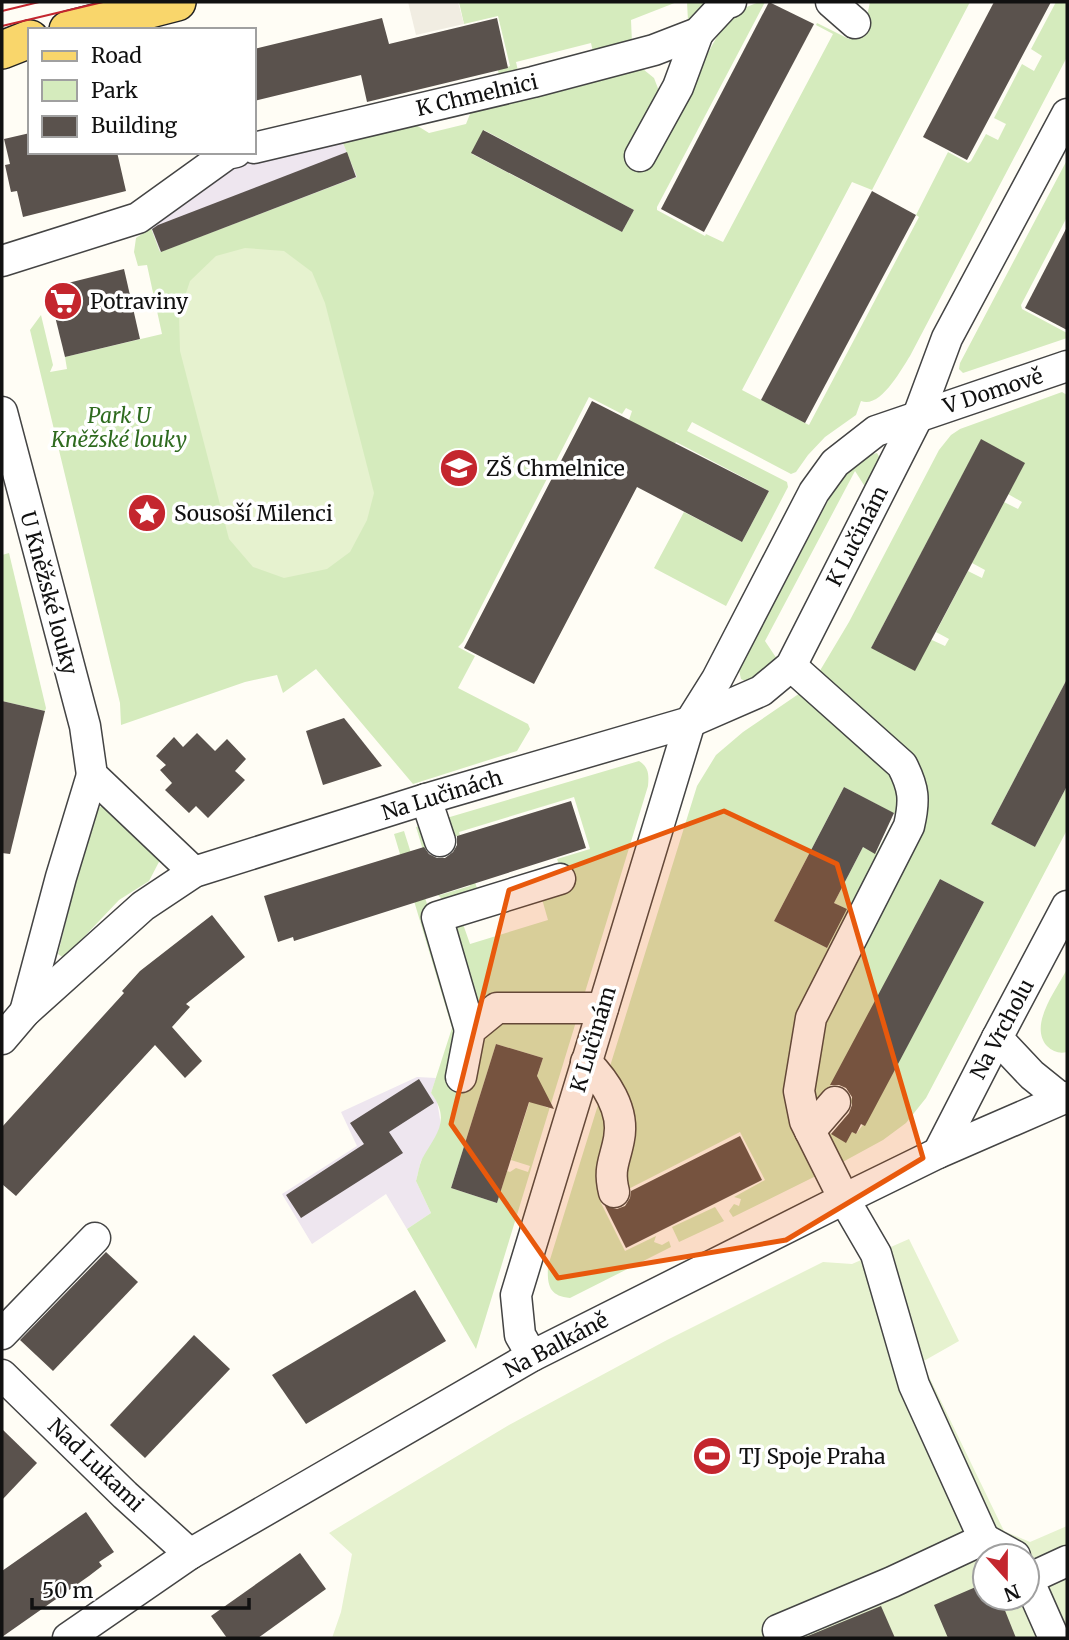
<svg xmlns="http://www.w3.org/2000/svg" width="1069" height="1640" font-family="Merriweather,serif">
<rect width="100%" height="100%" fill="#fffdf5"/>
<!-- industrial -->
<g fill="#eee6ef">
<path d="M340,136L359,181L160,252L151,228L185,204L213,178L237,162Z"/>
<path d="M417,1077L436,1078L431,1093L437,1101L441,1125L439,1133L421,1161L416,1181L431,1213L407,1229L386,1194L312,1244L282,1194L357,1146L341,1112Z"/>
</g>
<!-- green -->
<g fill="#d5ebbd" fill-rule="evenodd">
<path d="M459,2H677L631,20L632,43L593,52L591,43L516,62L518,71L499,76L498,70L510,66L498,16L464,24Z"/>
<path d="M687,2H712L702,13L688,21Z"/>
<path d="M759,2H765L657,207V210L705,236L706,234L723,242L833,34L816,25L817,23L849,39L866,21L870,2H970L872,190L852,182L742,390L809,425L919,217L916,215L948,152L968,163L971,161L986,134L998,140L1006,124L994,118L1022,64L1034,71L1042,56L1031,49L1056,2H1067V57L910,356C901,370 880,409 861,401L856,415L825,437L808,455L796,472L791,474L692,422L687,431L787,482L788,487L726,606L654,568L684,512L742,542L769,491L676,442L673,446L629,420L632,411L626,408L622,414L589,397L463,642L458,647L475,656L458,688L528,724L530,729L517,751L413,784L316,669L283,693L277,675L245,682L121,725L120,703L30,330L41,315L53,365L50,372L67,369L65,357L162,334L147,265L138,266L134,252L136,238L151,228L160,252L357,177L340,136L408,120L429,133L466,124L474,104L532,90L534,98L585,85L583,77L638,65L654,78L659,91L648,161L724,24L739,10ZM484,130L634,210L622,232L472,154Z"/>
<path d="M1067,160V217L1021,305L1022,309L1067,333V338L963,373L959,369L960,363Z"/>
<path d="M1062,392L1067,395V679L991,824L1035,847L1067,786V830L926,1098L906,1123L883,1140L839,1164L826,1131L846,1142L852,1132L856,1134L871,1114L849,1102L812,1120V1061L827,1010L925,810L815,679L849,622L939,450L951,435L960,429ZM981,440L1024,463L1008,494L1022,502L1018,509L1004,502L972,563L985,570L982,578L968,571L936,632L949,639L945,646L932,640L871,648ZM940,879L984,902L873,1110L830,1087Z"/>
<path d="M877,453L881,460L869,493L855,471L765,641L779,662L749,683L741,679L739,670L830,497C841,480 856,457 877,453Z"/>
<path d="M9,553L46,708L45,711L2,701V555Z"/>
<path d="M803,691L889,767L907,810L804,1026L822,1173L733,1217L729,1211L734,1204L739,1206L741,1199L734,1197L765,1180L740,1132L601,1203L625,1251L656,1236L654,1242L662,1245L669,1241L671,1247L570,1298C549,1296 547,1285 548,1266L697,786L716,755L743,732ZM844,787L897,815L876,853L863,847L834,903L847,909L827,948L774,921Z"/>
<path d="M639,761C649,767 649,775 648,786L476,1349L407,1229L431,1213L416,1181C418,1174 419,1166 422,1159C435,1135 452,1121 431,1093L452,1028L394,834L404,831L462,1015L482,1005L475,1002L455,928L463,924L470,944L548,920L542,899L564,879L557,859L590,849L574,797L459,832L460,835L430,845L429,842L424,844L440,895L470,886L469,884L475,882L480,898L445,902L436,893L416,827ZM496,1044L543,1058L533,1089L540,1097L550,1100L548,1108L530,1100L511,1160L530,1166L528,1172L516,1168L510,1172L507,1171L497,1203L451,1188Z"/>
<path d="M103,805L160,860L149,881L119,900L64,958L58,954L93,812Z"/>
<path d="M1067,969V1052C1060,1054 1053,1052 1047,1046C1028,1025 1057,989 1067,969Z"/>
<path d="M715,1207L724,1221L679,1242L672,1227Z"/>
</g>
<!-- pitch -->
<g fill="#e6f2cf" fill-rule="evenodd">
<path d="M245,248L284,251L312,272L325,303L374,493L367,520L350,552L327,569L284,578L253,567L229,539L180,351L179,314L190,281L216,256Z"/>
<path d="M909,1239L959,1341L922,1362L1004,1531L1030,1542L1067,1526V1638H332L341,1612L352,1554L329,1533L509,1425L667,1340L823,1262L852,1264ZM985,1556H1027V1598H985Z"/>
</g>
<!-- plaza -->
<path fill="#f1ede2" d="M408,2H458L464,24L416,35Z"/>
<!-- building -->
<g fill="#5a524d">
<path d="M769,2L814,24L704,232L661,209Z"/>
<path d="M994,2H1051L967,160L923,137Z"/>
<path d="M382,18L389,44L497,18L508,68L367,102L361,75L254,101V49Z"/>
<path d="M483,130L634,210L622,232L471,153Z"/>
<path d="M30,133V152H117L126,191L23,217L17,191L11,192L5,165L10,164L4,139Z"/>
<path d="M347,152L356,177L161,252L152,229L158,225Z"/>
<path d="M872,191L916,215L805,423L761,400Z"/>
<path d="M1067,227V330L1025,308Z"/>
<path d="M124,269L140,339L65,357L48,288Z"/>
<path d="M592,401L769,491L742,542L637,487L534,684L464,648Z"/>
<path d="M981,439L1025,463L915,671L871,648Z"/>
<path d="M1067,679V786L1035,847L991,824Z"/>
<path d="M2,701L45,711L10,854L2,853Z"/>
<path d="M344,718L382,766L323,785L306,731Z"/>
<path d="M197,733L215,751L227,739L246,759L235,771L245,780L208,818L196,806L189,813L165,790L172,783L160,770L166,765L156,756L174,737L183,747Z"/>
<path d="M844,787L894,813L875,854L863,847L834,903L847,909L827,948L774,921Z"/>
<path d="M571,801L586,848L294,941L293,937L278,942L264,896L424,847L429,854L437,858H445L453,852L457,845V836Z"/>
<path d="M940,879L984,902L872,1113L865,1126L861,1124L856,1134L852,1132L846,1143L831,1134L849,1113L852,1105V1097L846,1088L839,1085H830Z"/>
<path d="M212,915L245,957L186,1004L190,1007L172,1027L202,1061L185,1078L155,1045L16,1196L2,1184V1127L124,993L122,991L140,971Z"/>
<path d="M496,1044L543,1058L537,1076L554,1109L529,1102L497,1203L451,1188Z"/>
<path d="M419,1079L434,1103L389,1132L403,1153L301,1218L286,1195L364,1144L350,1123Z"/>
<path d="M740,1136L762,1180L626,1248L605,1206L617,1209L625,1206L630,1198L631,1191Z"/>
<path d="M106,1252L138,1282L53,1371L20,1340Z"/>
<path d="M415,1290L446,1341L306,1424L272,1375Z"/>
<path d="M194,1335L230,1369L145,1458L110,1425Z"/>
<path d="M2,1429L37,1463L2,1500Z"/>
<path d="M86,1512L114,1552L99,1562L102,1566L89,1576L2,1637V1571Z"/>
<path d="M300,1553L326,1589L258,1638H227L211,1616Z"/>
<path d="M985,1583V1598H1000L1016,1638H948L934,1605Z"/>
<path d="M881,1606L895,1638H803Z"/>
</g>
<g fill="none" stroke-linecap="round" stroke-linejoin="round">
<!-- minor casing -->
<g stroke="#444" stroke-width="33">
<g id="minor">
<path d="M831,2L855,23"/>
<path d="M254,148L533,82L654,50L698,33L725,4L731,2"/>
<path d="M640,156L678,87L698,33"/>
<path d="M2,261L138,218L227,154L236,152"/>
<path d="M2,412L85,726L92,775L194,872"/>
<path d="M791,666L902,765C914,788 915,800 909,826L811,1018L799,1091L805,1121L844,1199L876,1254L914,1385L984,1539"/>
<path d="M426,799L440,841"/>
<path d="M25,1012L61,877L92,775"/>
<path d="M470,1030L437,917L560,879"/>
<path d="M997,1038L1032,1075L1062,1099"/>
<path d="M2,1039L25,1012L143,906L194,872L426,799L690,722L761,691L791,666L918,416L947,338L1067,114"/>
<path d="M586,1062C605,1081 625,1110 619,1139C615,1161 608,1168 614,1192"/>
<path d="M461,1077L470,1030L497,1008H603"/>
<path d="M810,1131L835,1102"/>
<path d="M938,1153L997,1038L1067,906"/>
<path d="M2,1334L95,1238"/>
<path d="M532,1356L520,1335L516,1295L690,722L717,679L814,492L835,463L876,431L1067,366"/>
<path d="M2,1375L125,1495L190,1554"/>
<path d="M1027,1577L1054,1638"/>
<path d="M1028,1579L1067,1561"/>
<path d="M68,1638L190,1554L532,1356L844,1199L938,1153L1067,1097"/>
<path d="M782,1638L778,1630L892,1582L984,1539L1015,1556"/>
</g>
</g>
<!-- major casing -->
<g stroke="#222" stroke-width="40">
<g id="major">
<path d="M68,30L177,2"/>
<path d="M2,50L30,39"/>
</g>
</g>
<!-- minor -->
<use href="#minor" stroke="#fff" stroke-width="30"/>
<!-- major -->
<use href="#major" stroke="#f9d66b" stroke-width="37"/>
<!-- tram -->
<g stroke="#c4262e" stroke-width="2">
<path d="M2,11L39,2"/>
<path d="M2,26L103,2"/>
</g>
</g>
<!-- marked area -->
<path fill="#e8590c" fill-opacity="0.2" stroke="#e8590c" stroke-width="5" stroke-linejoin="round" d="M724,811L837,864L923,1158L786,1240L558,1278L451,1124L509,890Z"/>
<!-- icons -->
<defs>
<g id="supermarket-disc" transform="scale(2.0125)"><circle r="9.5" fill="#c4262e" stroke="#fff"/><path d="M-6-5.5h2.5l.6 2H6L4.5 2H-2.5L-4.4-4H-6ZM-1.5 3.2a1.3 1.3 0 1 0 .1 0ZM3 3.2a1.3 1.3 0 1 0 .1 0Z" fill="#fff"/></g>
<g id="school-disc" transform="scale(2.0125)"><circle r="9.5" fill="#c4262e" stroke="#fff"/><path d="M0-5L7-2L0 1L-7-2ZM-4 1L0 2.5L4 1V4Q0 6-4 4Z" fill="#fff"/></g>
<g id="sight-disc" transform="scale(2.0125)"><circle r="9.5" fill="#c4262e" stroke="#fff"/><path d="M0-6L1.8-2.2L6-1.7L2.9 1.2L3.7 5.4L0 3.3L-3.7 5.4L-2.9 1.2L-6-1.7L-1.8-2.2Z" fill="#fff"/></g>
<g id="stadium-disc" transform="scale(2.0125)"><circle r="9.5" fill="#c4262e" stroke="#fff"/><path d="M0-5a6.5 5 0 1 0 0 10a6.5 5 0 1 0 0-10ZM-3.5-1.8h7v3.6h-7Z" fill="#fff"/></g>
</defs>
<g fill-rule="evenodd">
<use href="#supermarket-disc" x="63" y="301"/>
<use href="#school-disc" x="459" y="468"/>
<use href="#sight-disc" x="147" y="513"/>
<use href="#stadium-disc" x="712" y="1456"/>
</g>
<g text-anchor="middle" dominant-baseline="central" stroke-width="7" stroke-linejoin="round" paint-order="stroke">
<!-- street labels -->
<g font-size="21" fill="#111" stroke="#fff">
<text transform="translate(477 95) rotate(-13)">K Chmelnici</text>
<text transform="translate(993 391) rotate(-18)">V Domově</text>
<text transform="translate(857 536) rotate(-63)">K Lučinám</text>
<text transform="translate(49 593) rotate(75)">U Kněžské louky</text>
<text transform="translate(442 795) rotate(-17)">Na Lučinách</text>
<text transform="translate(1002 1029) rotate(-62)">Na Vrcholu</text>
<text transform="translate(593 1039) rotate(-73)">K Lučinám</text>
<text transform="translate(556 1345) rotate(-28)">Na Balkáně</text>
<text transform="translate(96 1465) rotate(44)">Nad Lukami</text>
</g>
<!-- poi labels -->
<g font-size="21" fill="#111" stroke="#fff" text-anchor="start">
<text x="90" y="301">Potraviny</text>
<text x="486" y="468">ZŠ Chmelnice</text>
<text x="174" y="513">Sousoší Milenci</text>
<text x="739" y="1456">TJ Spoje Praha</text>
</g>
<!-- park labels -->
<g font-size="21" font-style="italic" fill="#2f6b1f" stroke="#fff">
<text x="119" y="415">Park U<tspan x="119" dy="24">Kněžské louky</tspan></text>
</g>
</g>
<!-- border -->
<rect width="1069" height="1640" fill="none" stroke="#111111" stroke-width="7"/>
<!-- legend -->
<rect x="28" y="28" width="228" height="126" fill="#ffffff" stroke="#a0a0a0" stroke-width="2"/>
<rect x="42" y="51" width="35" height="10" fill="#f9d66b" stroke="#a0a0a0" stroke-width="2"/>
<text x="91" y="63" font-size="21" fill="#111111">Road</text>
<rect x="42" y="80" width="35" height="21" fill="#d5ebbd" stroke="#a0a0a0" stroke-width="2"/>
<text x="91" y="98" font-size="21" fill="#111111">Park</text>
<rect x="42" y="116" width="35" height="21" fill="#5a524d" stroke="#a0a0a0" stroke-width="2"/>
<text x="91" y="133" font-size="21" fill="#111111">Building</text>
<!-- north arrow -->
<g transform="translate(1006 1577) rotate(159)"><circle r="33" fill="#ffffff" stroke="#a0a0a0" stroke-width="2"/>
<path d="M0-5L12 26L0 18L-12 26Z" fill="#c4262e"/>
<text y="-10" font-size="19" font-weight="bold" text-anchor="middle" fill="#111111">N</text>
</g>
<!-- scale -->
<path d="M32 1598v10h217v-10" fill="none" stroke="#111111" stroke-width="3.5"/>
<text x="42" y="1598" font-size="21" fill="#111111" stroke="#ffffff" stroke-width="5" paint-order="stroke">50 m</text>
</svg>
